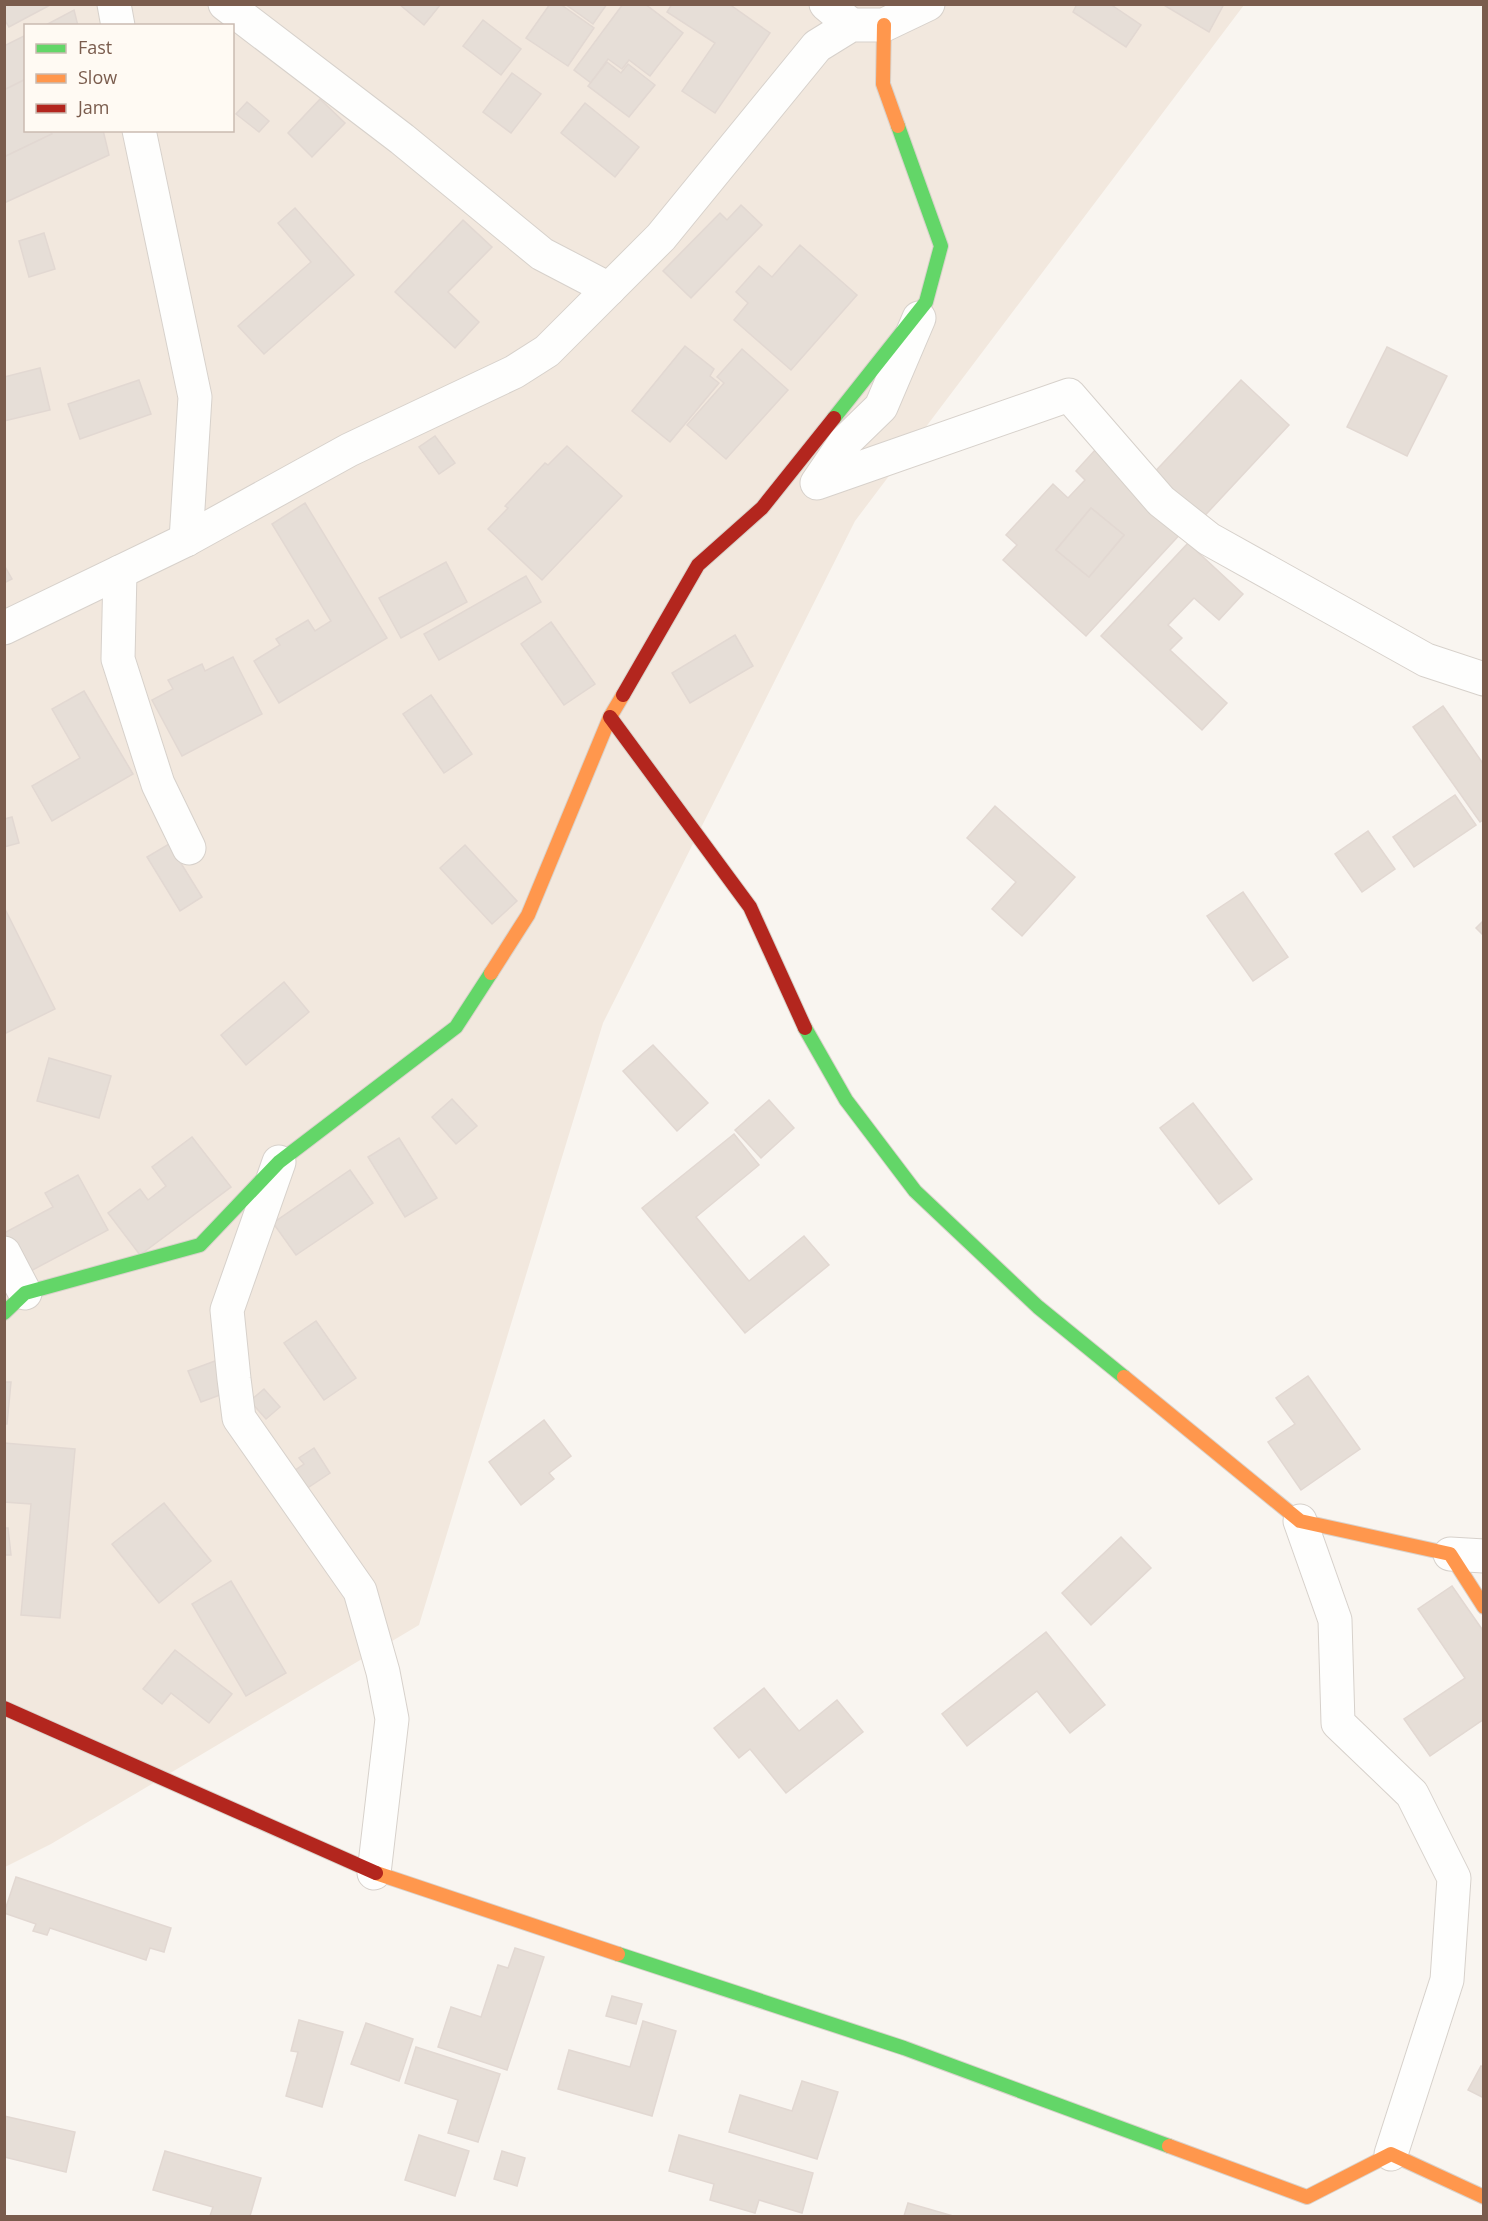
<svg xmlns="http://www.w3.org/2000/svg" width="1488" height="2221" font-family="'Open Sans',sans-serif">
<rect width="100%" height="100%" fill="#f9f5f0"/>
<!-- residential -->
<path fill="#f2e8de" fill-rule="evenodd" d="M5,5H1244L855,521L603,1023L419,1625L51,1844L5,1867ZM26,26H232V130H26Z"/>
<!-- building -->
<g fill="#e6ded7" stroke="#e2d8d2" stroke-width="1.5" fill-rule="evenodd">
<path d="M4,4H52L9,27L4,19Z"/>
<path d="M399,4H441L424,25Z"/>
<path d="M550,4H560L594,28L568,66L526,38Z"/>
<path d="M565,4H607L593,24Z"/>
<path d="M623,4H645L683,33L650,76L629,60L622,69L608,59L591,83L574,70Z"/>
<path d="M672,4H729L770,33L715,113L682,91L715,43L667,12Z"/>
<path d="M1077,4H1110L1141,25L1126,47L1073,12Z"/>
<path d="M1162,4H1224L1209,32Z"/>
<path d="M74,10L78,26H44Z"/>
<path d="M483,20L521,49L501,75L463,46Z"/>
<path d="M26,35V79L4,90V46Z"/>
<path d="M607,62L621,73L628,64L655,85L629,117L588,86Z"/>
<path d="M512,73L541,94L511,133L483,112Z"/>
<path d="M26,79V130H50L52,134L4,157V90Z"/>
<path d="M320,99L345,123L312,157L288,133Z"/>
<path d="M247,102L269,121L259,132L236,114Z"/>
<path d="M585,103L639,147L615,177L561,133Z"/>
<path d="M50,130H103L109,155L4,203V157L52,134Z"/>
<path d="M741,205L762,225L691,298L663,271L720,213L727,220Z"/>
<path d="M295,208L354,275L264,354L238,326L311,262L278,223Z"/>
<path d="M463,220L492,247L448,292L479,322L455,348L395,292Z"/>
<path d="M44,233L55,269L29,277L19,241Z"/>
<path d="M800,245L857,295L791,370L734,320L748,303L736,292L759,266L772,277Z"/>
<path d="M685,346L714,369L710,376L719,383L670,442L632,411Z"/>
<path d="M1387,347L1447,376L1407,456L1347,427Z"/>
<path d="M742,349L788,390L726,459L687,425L724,383L717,377Z"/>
<path d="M40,368L50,410L4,421V377Z"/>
<path d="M139,380L151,414L80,439L68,404Z"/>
<path d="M1241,380L1289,425L1197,524L1148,479Z"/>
<path d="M435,436L455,463L439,474L419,447Z"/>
<path d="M567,446L622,496L542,580L488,529L508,508L505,506L545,463L548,465Z"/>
<path d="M1096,449L1184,530L1086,636L1003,560L1017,545L1006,535L1053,484L1068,498L1085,480L1076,471ZM1091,508L1124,535L1089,577L1056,550Z"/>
<path d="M305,503L387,638L279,703L254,661L280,645L276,639L308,620L315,631L331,621L272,524Z"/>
<path d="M1091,508L1124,535L1089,577L1056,550Z"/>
<path d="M1188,543L1243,594L1219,620L1194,598L1168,625L1182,638L1170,650L1227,703L1202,730L1101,636Z"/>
<path d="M446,562L467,602L401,638L379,598Z"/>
<path d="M4,565L12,579L4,583Z"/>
<path d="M526,576L541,602L439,660L424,634Z"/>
<path d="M551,622L595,684L564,705L521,644Z"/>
<path d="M735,635L753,666L690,703L672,673Z"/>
<path d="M233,657L262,714L182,756L152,700L173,689L168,680L202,664L205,671Z"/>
<path d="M84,691L133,774L52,821L32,786L80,758L52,709Z"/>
<path d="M431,695L472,754L444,773L403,714Z"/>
<path d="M1443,706L1484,765V819L1480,822L1413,727Z"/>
<path d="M1455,795L1476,825L1414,867L1393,837Z"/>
<path d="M995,806L1075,877L1022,936L992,909L1016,882L967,838Z"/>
<path d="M12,817L19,843L4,847V819Z"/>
<path d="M1368,831L1395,869L1362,892L1335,854Z"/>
<path d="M169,844L202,897L180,911L147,857Z"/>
<path d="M465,845L517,901L492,924L440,868Z"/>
<path d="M1243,892L1288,957L1253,981L1207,916Z"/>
<path d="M4,907L55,1009L4,1034Z"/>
<path d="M1484,920V936L1476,928Z"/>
<path d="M284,982L309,1012L246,1065L221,1035Z"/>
<path d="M653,1045L708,1103L677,1131L623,1071Z"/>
<path d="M49,1058L111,1076L99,1118L37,1101Z"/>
<path d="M452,1099L477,1126L456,1144L432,1117Z"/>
<path d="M769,1100L794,1128L761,1158L735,1130Z"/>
<path d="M1193,1103L1252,1179L1219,1204L1160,1128Z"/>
<path d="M734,1134L759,1165L696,1217L749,1281L804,1236L829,1265L745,1333L642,1208Z"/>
<path d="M192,1137L231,1187L140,1255L108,1213L140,1189L148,1200L166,1186L152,1167Z"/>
<path d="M399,1138L437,1198L405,1217L368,1157Z"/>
<path d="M350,1170L373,1203L296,1255L273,1223Z"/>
<path d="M78,1175L108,1230L25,1274L4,1233L53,1207L45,1193Z"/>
<path d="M316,1321L356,1378L324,1400L284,1343Z"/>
<path d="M215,1361L228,1392L201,1402L188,1371Z"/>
<path d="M1308,1376L1360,1449L1301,1490L1268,1442L1295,1424L1276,1398Z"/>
<path d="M4,1382H11L7,1424H4Z"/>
<path d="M264,1389L280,1407L266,1419L250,1401Z"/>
<path d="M544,1420L571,1456L549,1473L554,1479L521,1505L489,1462Z"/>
<path d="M4,1443L75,1449L60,1618L21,1615L31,1504L4,1502Z"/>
<path d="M314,1448L330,1473L303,1491L291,1473L304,1464L299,1458Z"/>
<path d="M164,1503L211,1561L159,1603L112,1544Z"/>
<path d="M4,1528H8L11,1555H4Z"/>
<path d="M1121,1537L1151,1568L1091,1625L1062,1593Z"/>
<path d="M231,1581L286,1673L246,1696L192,1604Z"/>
<path d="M1452,1586L1484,1632V1719L1430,1756L1404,1719L1465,1678L1418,1609Z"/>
<path d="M1046,1632L1105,1705L1070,1733L1037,1691L967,1746L942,1714Z"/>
<path d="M175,1650L232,1694L209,1723L171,1693L162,1704L143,1689Z"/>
<path d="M764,1688L799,1731L837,1700L863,1732L786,1793L750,1749L739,1758L714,1728Z"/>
<path d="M16,1877L171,1928L164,1952L150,1948L146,1960L50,1928L47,1935L33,1931L36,1924L4,1913Z"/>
<path d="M515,1948L544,1957L507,2070L438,2047L451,2007L481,2017L498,1965L508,1968Z"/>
<path d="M612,1996L642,2004L636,2024L606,2016Z"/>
<path d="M299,2020L343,2032L322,2107L286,2096L298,2052L291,2051Z"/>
<path d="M643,2021L676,2031L652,2116L558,2089L569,2050L630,2067Z"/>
<path d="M366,2023L413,2039L399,2081L351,2064Z"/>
<path d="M416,2047L500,2074L478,2142L448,2133L458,2100L405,2083Z"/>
<path d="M1481,2066L1484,2067V2098L1468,2090Z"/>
<path d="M802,2081L838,2092L817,2159L729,2132L740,2095L792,2111Z"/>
<path d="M4,2116L75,2132L66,2172L4,2157Z"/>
<path d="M419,2135L469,2151L455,2196L405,2180Z"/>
<path d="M679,2135L813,2173L802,2213L759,2200L755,2213L710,2200L714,2184L669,2171Z"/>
<path d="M165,2151L261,2178L250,2216H210L213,2207L153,2190Z"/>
<path d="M502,2151L525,2158L517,2186L494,2179Z"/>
<path d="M908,2203L953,2216H904Z"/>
</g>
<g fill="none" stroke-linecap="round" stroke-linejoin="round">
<!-- street casing -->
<g stroke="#d7d1cb" stroke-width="35">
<g id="street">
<path d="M114,4L118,26"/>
<path d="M225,4L402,139L542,254L609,289"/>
<path d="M826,4L851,25"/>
<path d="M139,130L195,397L186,540"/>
<path d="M919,318L881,407L845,442L817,483L1069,395L1161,501L1209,539L1426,660L1484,679"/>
<path d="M120,572L118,659L158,784L189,848"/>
<path d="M4,628L186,540L349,450L514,372L547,351L661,237L817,46L851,25H884L928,4"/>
<path d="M279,1162L227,1310L234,1379L239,1418L360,1591L383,1672L392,1719L374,1873"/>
<path d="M4,1253L25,1293"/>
<path d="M1300,1521L1335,1620L1338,1723L1412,1794L1454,1878L1447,1980L1391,2154"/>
<path d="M1450,1554L1484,1556"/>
</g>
</g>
<!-- fast casing -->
<g stroke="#d9d2cb" stroke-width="16">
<g id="fast">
<path d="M834,418L926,302L941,246L898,126"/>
<path d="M805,1028L846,1100L915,1191L1038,1307L1124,1377"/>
<path d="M4,1313L25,1293L200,1245L279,1162L456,1027L491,973"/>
<path d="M618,1954L904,2048L1169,2146"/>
</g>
</g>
<!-- slow casing -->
<g stroke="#d9d2cb" stroke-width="16">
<g id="slow">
<path d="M884,25L883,84L898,126"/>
<path d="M491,973L528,915L610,717L623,695"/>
<path d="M1124,1377L1300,1521L1450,1554L1484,1607"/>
<path d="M376,1873L618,1954"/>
<path d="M1169,2146L1307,2197L1391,2154L1484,2197"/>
</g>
</g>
<!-- jam casing -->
<g stroke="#d9d2cb" stroke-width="16">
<g id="jam">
<path d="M623,695L698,565L762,508L834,418"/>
<path d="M610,717L750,907L805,1028"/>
<path d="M4,1708L376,1873"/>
</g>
</g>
<!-- street -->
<use href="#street" stroke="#fefefd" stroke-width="33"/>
<!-- fast -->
<use href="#fast" stroke="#63d668" stroke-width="14"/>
<!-- slow -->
<use href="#slow" stroke="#ff974d" stroke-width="14"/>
<!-- jam -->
<use href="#jam" stroke="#b3261e" stroke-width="14"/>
</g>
<!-- border -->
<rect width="1488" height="2221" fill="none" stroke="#7a5c4d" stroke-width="12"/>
<!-- legend -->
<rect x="24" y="24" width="210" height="108" fill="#fffaf3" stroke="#cabbb1" stroke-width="1.5"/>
<rect x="36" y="44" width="30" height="9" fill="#63d668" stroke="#cabbb1" stroke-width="1.5"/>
<text x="78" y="54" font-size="18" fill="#7a5c4d">Fast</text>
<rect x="36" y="74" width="30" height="9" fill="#ff974d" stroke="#cabbb1" stroke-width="1.5"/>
<text x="78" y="84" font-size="18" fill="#7a5c4d">Slow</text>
<rect x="36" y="104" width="30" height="9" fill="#b3261e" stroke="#cabbb1" stroke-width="1.5"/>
<text x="78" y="114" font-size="18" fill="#7a5c4d">Jam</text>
</svg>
